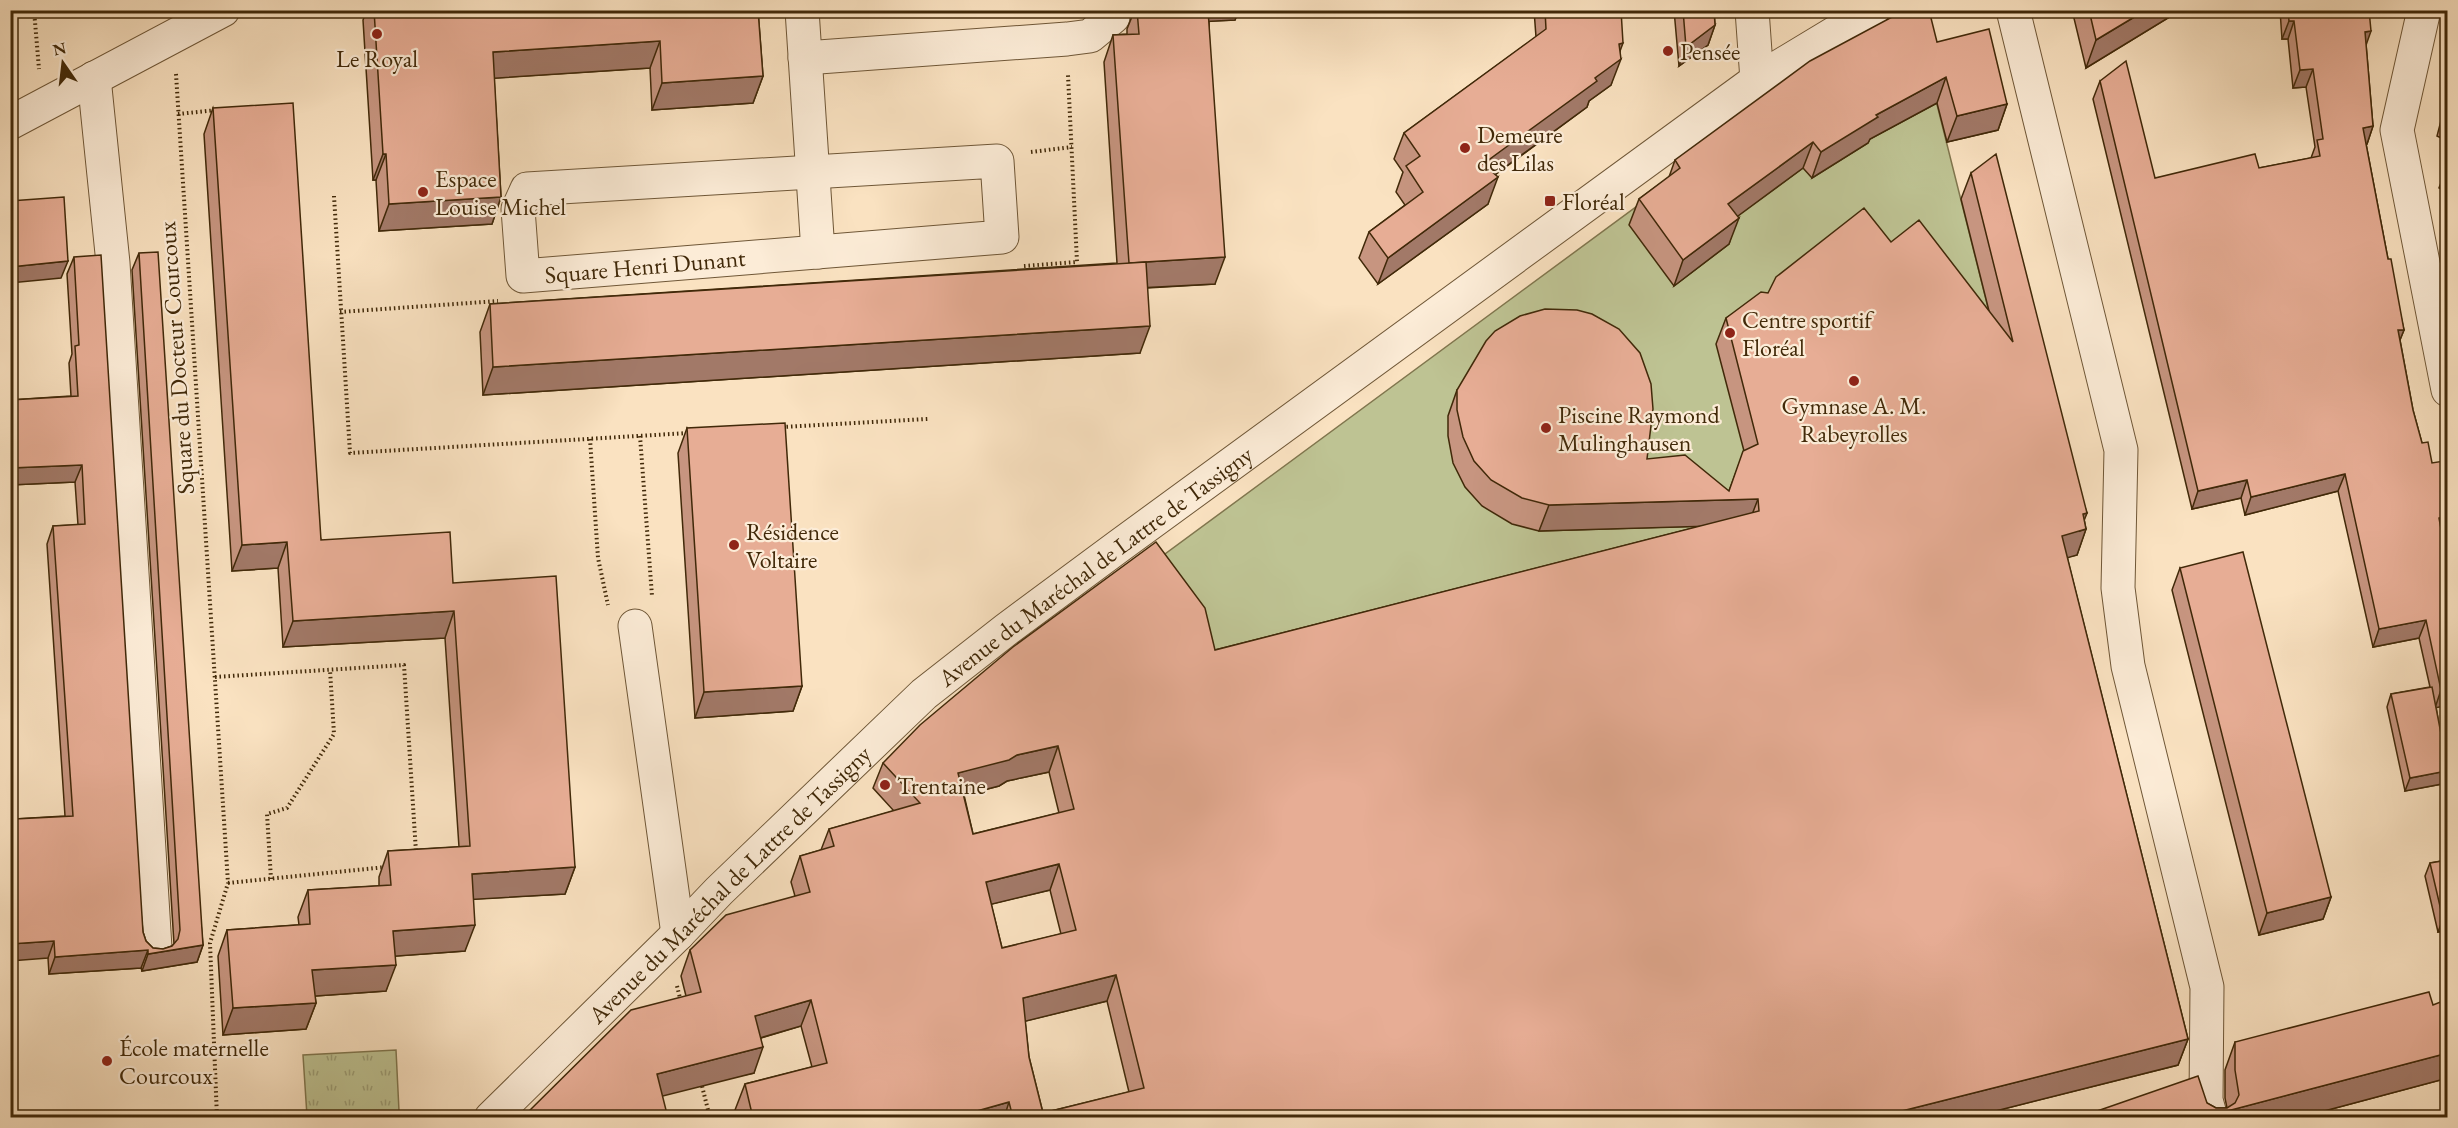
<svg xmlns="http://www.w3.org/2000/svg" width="2458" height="1128" font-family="'EB Garamond',serif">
<defs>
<pattern id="grass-tufts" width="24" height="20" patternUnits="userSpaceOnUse" patternTransform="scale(1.5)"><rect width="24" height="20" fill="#bec393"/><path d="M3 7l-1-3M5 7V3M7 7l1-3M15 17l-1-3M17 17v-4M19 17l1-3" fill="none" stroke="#9c9e76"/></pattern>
</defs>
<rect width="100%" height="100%" fill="#fae2c1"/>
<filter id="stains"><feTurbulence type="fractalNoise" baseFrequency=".00333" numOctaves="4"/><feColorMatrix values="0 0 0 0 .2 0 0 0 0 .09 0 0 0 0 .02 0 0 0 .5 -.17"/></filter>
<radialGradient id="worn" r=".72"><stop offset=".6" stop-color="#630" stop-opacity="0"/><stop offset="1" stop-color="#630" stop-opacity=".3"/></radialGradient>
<!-- grass -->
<path fill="url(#grass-tufts)" stroke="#80764e" stroke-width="1.5" d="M396,1050L399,1111L307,1116L303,1055Z"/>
<!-- garden -->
<path fill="#bec393" stroke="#80764e" stroke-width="1.5" d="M1917,25L2028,467L1205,676L1146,568L1800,86Z"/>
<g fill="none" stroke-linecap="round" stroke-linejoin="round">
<!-- minor casing -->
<g stroke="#6f5737" stroke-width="35">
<g id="minor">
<path d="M802,10L818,252"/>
<path d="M1752,10L1757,80"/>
<path d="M2013,10L2121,450L2118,588L2128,666L2207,987L2206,1100L2211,1118"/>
<path d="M2424,10L2397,130L2448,390"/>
<path d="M805,58L1067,39L1090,36L1113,17V10"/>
<path d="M94,78L113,263L155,948"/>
<path d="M10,123L223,10"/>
<path d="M997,161L1002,237L523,276L518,209L527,189Z"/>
<path d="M635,626L678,934"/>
<path id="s1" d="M491,1118L678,934L719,891L924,694L1007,629L1119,546L1757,80L1873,10"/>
</g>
</g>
<!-- path -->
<g stroke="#412909" stroke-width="4" stroke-dasharray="1.5 3" stroke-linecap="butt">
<path d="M34,10L39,69"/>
<path d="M176,74L228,883L210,943L217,1118"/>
<path d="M178,114L217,110"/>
<path d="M1031,152L1072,147"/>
<path d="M334,196L350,453L688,433"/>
<path d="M1024,266L1077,262L1068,75"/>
<path d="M340,312L498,301"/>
<path d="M782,427L928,419"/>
<path d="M640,436L652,596"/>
<path d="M590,439L598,558L608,605"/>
<path d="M215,677L404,665L416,852"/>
<path d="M271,879L267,814L287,808L334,734L330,670"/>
<path d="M228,883L386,867"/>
<path d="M677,986L681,1002"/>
<path d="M701,1082L710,1118"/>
</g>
<!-- minor -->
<use href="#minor" stroke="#fcecd7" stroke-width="33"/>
</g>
<!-- wall -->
<g fill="#c79580" stroke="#412909" stroke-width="1.5" fill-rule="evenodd">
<path d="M367,10H758L763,76L753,103L652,110L650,68L494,78L501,197L492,224L379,231L376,180H373L363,20Z"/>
<path d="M1132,10H1239L1235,20L1209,21L1215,284L1147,288L1140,353L483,395L480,332L490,304L1117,263L1104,62L1113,35L1127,34V29L1131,19Z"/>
<path d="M1534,10H1621L1620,52L1611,85L1589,101L1587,107L1495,175L1488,204L1378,284L1359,258L1369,232L1405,205L1396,192L1403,172L1394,159L1404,133L1536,37Z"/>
<path d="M1674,10H1716L1714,11L1715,25L1708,45L1679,66Z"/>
<path d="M2072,10H2181L2086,68Z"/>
<path d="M2280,10H2369L2366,44L2373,126L2367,144H2366L2388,259L2404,330L2400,340L2413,410L2422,443L2432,463L2448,479V533L2442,534L2448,567V705L2436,707L2448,777V814L2442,784L2405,791L2387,707L2391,694L2430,687L2419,638L2373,647L2338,491L2245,515L2241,498L2192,509L2093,99L2100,81L2155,178L2259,168L2311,158L2315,147L2306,87L2293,88L2288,39H2282Z"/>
<path d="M1937,42L2007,104L1998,130L1947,142L1937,103L1870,139L1868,143L1812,178L1803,168L1737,216L1729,244L1674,286L1629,225L1639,199L1669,177L1675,160Z"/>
<path d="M2448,94V141L2437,136Z"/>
<path d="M213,108L321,540L453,583L575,867L565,894L473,899L465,951L395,956L386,991L315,996L316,1003L306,1029L223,1035L218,956L227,930L299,925L298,917L308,890L379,886V877L388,851L459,847L445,638L283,647L278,568L232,571L204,134Z"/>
<path d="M2448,165V193L2439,188Z"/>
<path d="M1971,173L2087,513L2084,519L2086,529L2077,555L2067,557L2188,1039L2178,1065L1968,1118H737L735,1110L745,1084L812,1067L801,1026L761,1038L754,1073L522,1118L686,996L681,976L690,950L795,896L791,882L800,856L821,850L829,829L894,811L873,788L883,763L1215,650L1701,526L1539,531L1512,524L1482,506L1465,487L1453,463L1448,436V416L1457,390L1647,459L1729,491L1744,451L1716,344L1726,318L1768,293L1891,242L1989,311L1961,199ZM1049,772L1059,813L973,834L964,795L999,786L1007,781ZM1050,890L1061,934L1002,948L991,904ZM1107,1001L1129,1092L1043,1113L1029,1057L1025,1021Z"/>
<path d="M139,253L203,945L197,962L142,971L141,968L49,974L48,958L15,819L65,816L47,544L53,526L78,525L75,482L10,485V400L71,396L69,363L72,354L67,274L74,257L143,932L146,941L153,948L163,949L172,946L174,944L132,270Z"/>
<path d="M687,428L802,686L793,711L695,718L678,453Z"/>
<path d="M2180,568L2331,897L2323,919L2259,935L2172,590Z"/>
<path d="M2448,860V930L2438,932L2425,876L2430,863Z"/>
<path d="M2235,1042L2448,1078L2298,1118H2077L2207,1103L2216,1108H2227L2225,1098V1070Z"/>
</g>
<!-- shaded-wall -->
<g fill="#a27968" stroke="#412909" stroke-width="1.5">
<path d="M1202,10H1239L1235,20L1198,22Z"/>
<path d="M2146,10H2181L2086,68L2096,40Z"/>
<path d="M2289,21H2294L2288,39H2282Z"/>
<path d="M1715,25L1708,45L1679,66L1686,47Z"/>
<path d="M2371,31L2365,48V32Z"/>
<path d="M660,41L650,68L483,79L493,52Z"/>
<path d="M1623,43L1616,62L1621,59L1611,85L1589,101L1587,107L1474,190L1483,164L1595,78L1619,44Z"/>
<path d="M2313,69L2306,87L2293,88L2300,70Z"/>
<path d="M763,76L753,103L652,110L662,83Z"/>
<path d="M1946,77L1937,103L1870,139L1868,143L1812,178L1821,152L1876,115Z"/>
<path d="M2007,104L1998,130L1947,142L1957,116Z"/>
<path d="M2373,126L2367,144L2356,145L2363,128Z"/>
<path d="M1813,142L1803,168L1719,230L1728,204Z"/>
<path d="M383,154H386L376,180H373Z"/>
<path d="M1498,177L1488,204L1378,284L1388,258Z"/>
<path d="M501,197L492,224L379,231L389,204Z"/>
<path d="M1739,218L1729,244L1674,286L1683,260Z"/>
<path d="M1225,257L1215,284L1119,289L1129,263Z"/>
<path d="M68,261L61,278L10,283V267Z"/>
<path d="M1150,326L1140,353L483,395L493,367Z"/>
<path d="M2398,330H2404L2397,347Z"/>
<path d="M82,465L75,482L10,485V468Z"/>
<path d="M2345,474L2338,491L2245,515L2251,497Z"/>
<path d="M2247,480L2241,498L2192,509L2198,491Z"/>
<path d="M1758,499L1748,525L1539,531L1549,505Z"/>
<path d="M2087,513L2080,531L2086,529L2077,555L2053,562L2062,536L2083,514Z"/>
<path d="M2448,516V533L2433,536L2439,518Z"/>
<path d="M287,542L278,568L232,571L242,545Z"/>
<path d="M454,611L445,638L283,647L293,621Z"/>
<path d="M2426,620L2419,638L2373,647L2379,629Z"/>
<path d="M802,686L793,711L695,718L704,692Z"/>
<path d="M2448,689V705L2435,708L2441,690Z"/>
<path d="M1058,746L1049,772L1007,781L999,786L949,799L958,773L1017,755Z"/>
<path d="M2446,771L2442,784L2405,791L2410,778Z"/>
<path d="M1059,864L1050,890L976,908L986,882Z"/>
<path d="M575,867L565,894L463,900L472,874Z"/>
<path d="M2331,897L2323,919L2259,935L2267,913Z"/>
<path d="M2448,918V930L2438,932L2443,919Z"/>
<path d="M475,925L465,951L384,957L393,931Z"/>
<path d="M54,941L48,958L10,961V944Z"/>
<path d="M203,945L197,962L142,971L148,954Z"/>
<path d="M148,950L141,968L49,974L55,957Z"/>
<path d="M396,965L386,991L302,997L312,970Z"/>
<path d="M1116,975L1107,1001L1014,1024L1023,998Z"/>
<path d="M811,1000L801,1026L746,1042L755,1016Z"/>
<path d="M316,1003L306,1029L223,1035L233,1008Z"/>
<path d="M2188,1039L2178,1065L1968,1118H1874Z"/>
<path d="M763,1047L754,1073L647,1100L657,1074Z"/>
<path d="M2448,1053V1078L2298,1118H2208V1116Z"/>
<path d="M1009,1102L1004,1118H952Z"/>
<path d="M1719,1112L1717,1118H1698Z"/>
</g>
<!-- building -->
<g fill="#e7ad95" stroke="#412909" stroke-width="1.5" fill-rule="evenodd">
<path d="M374,10H758L763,76L662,83L660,41L493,52L501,197L389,204L386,154H383Z"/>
<path d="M1137,10H1208L1225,257L1129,263L1113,35L1139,34Z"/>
<path d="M1545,10H1621L1623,43L1619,44L1621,59L1595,78L1597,81L1483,164L1498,177L1388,258L1369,232L1423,192L1406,166L1420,156L1404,133L1546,29Z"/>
<path d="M1683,10H1714L1715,25L1686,47Z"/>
<path d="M1905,10H1929L1937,42L1989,29L2007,104L1957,116L1946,77L1876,115L1878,117L1821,152L1813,142L1728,204L1739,218L1683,260L1639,199L1680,168L1675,160L1810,61Z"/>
<path d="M2089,10H2146L2096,40Z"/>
<path d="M2288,10H2369L2371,31L2365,32L2373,126L2363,128L2388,259H2391L2404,330H2398L2413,410L2422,443L2428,442L2432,463L2444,461L2448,479V516L2439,518L2448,567V689L2441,690L2426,620L2379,629L2345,474L2251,497L2247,480L2198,491L2100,81L2126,61L2155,178L2255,154L2259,168L2320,156L2317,140L2323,139L2313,69L2300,70L2294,21H2289Z"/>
<path d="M10,26L13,60H10Z"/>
<path d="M293,103L321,540L450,532L453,583L556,576L575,867L472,874L475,925L393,931L396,965L312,970L316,1003L233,1008L227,930L310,924L308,890L391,885L388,851L470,846L454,611L293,621L287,542L242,545L213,108Z"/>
<path d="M1996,154L2087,513L2083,514L2086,529L2062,536L2188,1039L1874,1118H1720L1719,1112L1698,1118H1013L1009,1102L952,1118H753L745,1084L827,1063L811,1000L755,1016L763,1047L657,1074L668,1118H522L631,1010L701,992L690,950L726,915L810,892L800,856L834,846L829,829L920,803L883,763L920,725L1013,647L1156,542L1205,608L1215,650L1759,511L1758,499L1549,505L1522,498L1491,480L1474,461L1463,437L1457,410V390L1486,341L1495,331L1520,316L1545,309L1577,310L1592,314L1619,329L1640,353L1651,384L1653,409L1647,459L1685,455L1729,491L1743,451L1758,444L1726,318L1761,292L1768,293L1776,277L1864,208L1891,242L1919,220L2013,342L1971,173ZM1058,746L1074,809L973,834L958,773L1009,760L1017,755ZM1059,864L1076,930L1002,948L986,882ZM1116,975L1144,1088L1043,1113L1029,1057L1023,998Z"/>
<path d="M64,197L68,261L10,267V201Z"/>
<path d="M158,252L203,945L148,954V950L55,957L54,941L10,944V794H13L15,819L73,816L53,526L85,524L82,465L10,468V400L78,396L75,346L79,345L74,257L101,255L143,932L146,941L153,948L163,949L172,946L178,939L180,930L139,253Z"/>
<path d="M1146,262L1150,326L493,367L490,304Z"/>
<path d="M785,423L802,686L704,692L687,428Z"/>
<path d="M2243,552L2331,897L2267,913L2180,568Z"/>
<path d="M2432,687L2448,770V776L2446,771L2410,778L2391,694Z"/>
<path d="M2448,860V918L2443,919L2430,863Z"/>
<path d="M2429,992L2433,1005L2448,999V1053L2208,1116V1118H2077L2198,1076L2207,1103L2216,1108H2227L2235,1103L2239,1095L2235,1070V1042Z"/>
</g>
<!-- markers -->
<g fill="#8f2418" stroke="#fcecd7" stroke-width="2">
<circle cx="377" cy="34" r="6"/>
<circle cx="1668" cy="51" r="6"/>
<circle cx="1465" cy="148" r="6"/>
<circle cx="423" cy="192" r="6"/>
<rect x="1544" y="195" width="12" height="12" rx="3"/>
<circle cx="1730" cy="333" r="6"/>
<circle cx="1854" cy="381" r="6"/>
<circle cx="1546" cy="428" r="6"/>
<circle cx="734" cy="545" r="6"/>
<circle cx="885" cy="785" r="6"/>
<circle cx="107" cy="1061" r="6"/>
</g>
<g text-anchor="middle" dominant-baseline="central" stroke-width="4.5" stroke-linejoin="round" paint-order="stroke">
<!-- poi labels -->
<g font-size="24" fill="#412909" stroke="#fcecd7" text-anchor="start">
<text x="1680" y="51">Pensée</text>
<text x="377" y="58" text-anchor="middle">Le Royal</text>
<text x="1477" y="134">Demeure<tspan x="1477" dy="28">des Lilas</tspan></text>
<text x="435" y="178">Espace<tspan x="435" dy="28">Louise Michel</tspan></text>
<text x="1562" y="201">Floréal</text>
<text x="1742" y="319">Centre sportif<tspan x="1742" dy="28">Floréal</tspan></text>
<text x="1854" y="405" text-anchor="middle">Gymnase A. M.<tspan x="1854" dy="28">Rabeyrolles</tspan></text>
<text x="1558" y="414">Piscine Raymond<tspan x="1558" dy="28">Mulinghausen</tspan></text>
<text x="746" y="531">Résidence<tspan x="746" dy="28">Voltaire</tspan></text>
<text x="897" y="785">Trentaine</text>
<text x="119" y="1047">École maternelle<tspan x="119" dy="28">Courcoux</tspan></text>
</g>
<!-- street labels -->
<g font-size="24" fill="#412909" stroke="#fcecd7">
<text transform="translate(645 266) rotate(-5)">Square Henri Dunant</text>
<text transform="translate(176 358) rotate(-94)">Square du Docteur Courcoux</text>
<text stroke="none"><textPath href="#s1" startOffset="820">Avenue du Maréchal de Lattre de Tassigny</textPath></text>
<text stroke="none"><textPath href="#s1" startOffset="334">Avenue du Maréchal de Lattre de Tassigny</textPath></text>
</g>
</g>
<!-- margin -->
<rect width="2458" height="1128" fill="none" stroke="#fae2c1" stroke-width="36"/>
<rect x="12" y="12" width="2434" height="1104" fill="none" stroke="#412909" stroke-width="3"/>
<rect x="18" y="18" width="2422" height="1092" fill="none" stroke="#412909" stroke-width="1.5"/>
<!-- north arrow -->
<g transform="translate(63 63) rotate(346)" stroke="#fcecd7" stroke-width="4.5" paint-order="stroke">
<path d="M0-4.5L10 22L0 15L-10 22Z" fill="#412909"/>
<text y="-9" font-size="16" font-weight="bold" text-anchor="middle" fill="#412909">N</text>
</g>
<rect width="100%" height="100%" filter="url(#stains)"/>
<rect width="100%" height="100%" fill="url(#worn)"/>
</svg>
